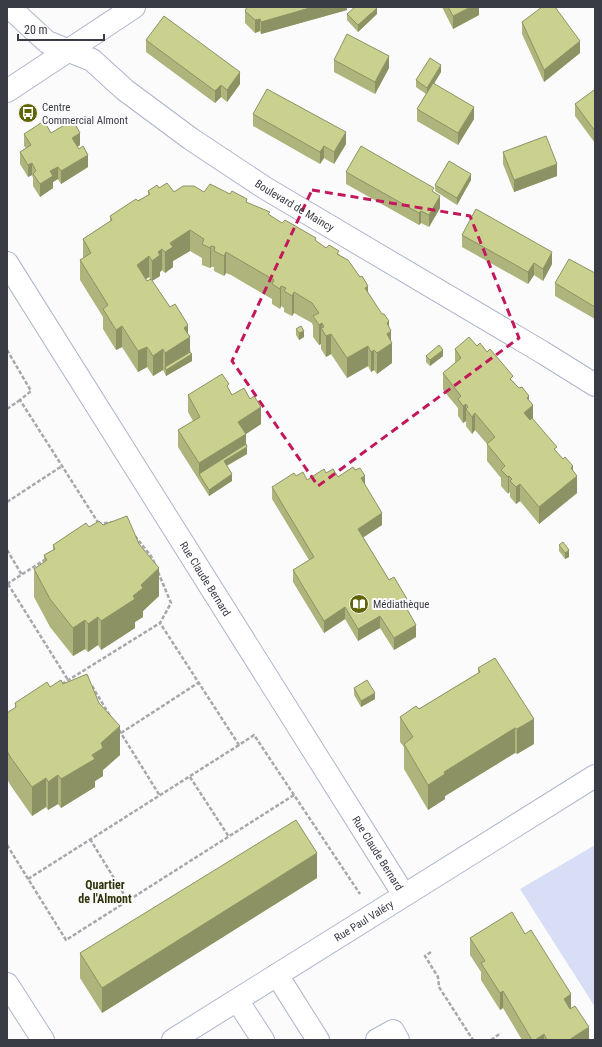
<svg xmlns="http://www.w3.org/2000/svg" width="602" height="1047" font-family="'Roboto Condensed',sans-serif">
<rect width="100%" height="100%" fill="#fbfbfb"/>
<!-- green -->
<path fill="#d8def6" d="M595,845V1007L520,889Z"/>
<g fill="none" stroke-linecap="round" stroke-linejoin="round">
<!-- minor casing -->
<g stroke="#afb5cd" stroke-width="24">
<g id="minor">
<path id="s1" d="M9,7L47,42L92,60L125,90L191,139L265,188L542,352L595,385"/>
<path d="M7,91L134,7"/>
<path id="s2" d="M7,263L404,895"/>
<path d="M277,975L318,1040"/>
<path d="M7,984L43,1040"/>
<path d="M237,1000L263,1040"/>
<path id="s3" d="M173,1040L595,776"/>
<path d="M377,1040L393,1031L398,1040"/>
</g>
</g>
<!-- path -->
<g stroke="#a7a8ac" stroke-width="2.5" stroke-dasharray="4 2" stroke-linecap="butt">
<path d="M7,350L31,391L20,400L99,524"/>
<path d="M7,409L20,400"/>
<path d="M7,502L62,466"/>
<path d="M98,524L113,522"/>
<path d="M135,536L151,556L155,564"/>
<path d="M7,550L22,575"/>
<path d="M158,572L171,603L160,623L239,745L254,735L360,894"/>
<path d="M7,584L46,559"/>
<path d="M8,584L68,680"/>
<path d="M62,684L160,623"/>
<path d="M92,686L112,719"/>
<path d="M119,730L160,796"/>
<path d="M121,733L198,683"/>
<path d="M190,777L229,837"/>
<path d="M90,839L128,901"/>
<path d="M7,845L66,940L294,795"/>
<path d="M28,879L239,745"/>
<path d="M431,952L425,956L438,977L439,987L473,1040"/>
<path d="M491,1040L501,1033"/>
</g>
<!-- minor -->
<use href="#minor" stroke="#fff" stroke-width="22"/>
</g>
<!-- wall -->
<g fill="#aeb47b" fill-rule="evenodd">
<path d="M347,7V10L261,34L260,31L255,33L245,23V11Z"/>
<path d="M442,7H479V15L453,29Z"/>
<path d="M347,14H377L358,32L347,20Z"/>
<path d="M522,22L580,53L544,82L522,34Z"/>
<path d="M146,40L240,84L227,102L221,97L215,103L146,52Z"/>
<path d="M334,60L389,68L375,94L334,72Z"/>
<path d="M441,72L434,84L474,119L458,145L417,121V109L426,94L416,87V80Z"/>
<path d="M595,91V143L575,116V104Z"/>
<path d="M253,114L346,144L334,164L324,158L320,164L253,126Z"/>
<path d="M51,133L80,145L77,147L88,167L61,184L58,179L53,182V188L40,197L33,186V178L32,175L28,177L20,164V152L26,148L24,146V134Z"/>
<path d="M503,152L557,176L514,192L503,164Z"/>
<path d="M346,172L434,193L440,208L429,227L421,223L419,225L346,184Z"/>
<path d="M471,180L457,205L435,191V185Z"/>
<path d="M159,188L174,192H204L247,203L282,223L316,241L326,248L339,254L368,292L389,328L391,341L392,363L377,374L374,370L371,372L368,366L347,378L331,354L326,357L321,349V344L319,345L313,337V326L312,323L294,313L292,316L284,312V308L281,306L280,309L272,304V299L231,275L226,273L224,276L214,271V267H211L210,268L202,265V258L190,251L173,261V267L165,273L162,270L160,272V276L152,281L188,335L192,361L166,376L163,370L153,376L147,367L138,372L122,347L116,350L103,329V317L80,280V260L83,258V239L110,221V216L148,195V191ZM149,277L150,279L147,281L146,279Z"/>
<path d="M462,235L552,264L543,281L534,275L528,284L462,247Z"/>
<path d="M595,273V319L555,296V283Z"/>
<path d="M296,329L304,337L299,340L296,335Z"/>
<path d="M477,346L513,381L529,400L533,420L557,452L573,472L577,493L539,524L520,501L516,504L510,497V493L509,492L508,494L501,486V478L487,461V444L475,430L472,434L466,426V421L463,423L458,416V408L443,390V373L455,363V349Z"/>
<path d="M426,356H443L430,366L426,362Z"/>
<path d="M229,389L232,395L261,424L246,434V444L247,454L227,466L232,481L209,496L178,447V430L193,421L188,412V395Z"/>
<path d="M326,473L365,485L382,525L363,537L407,609L416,637L394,650L380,628L358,641L345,619L324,633L293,582V570L309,560L272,499V487L296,476L307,480Z"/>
<path d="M89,527L159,596L143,611V617L135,622V628L101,650L98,645L88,652L85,649L73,656L50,627L34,597V569L44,562V555L53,550V545Z"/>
<path d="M559,545L569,557L565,559L559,551Z"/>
<path d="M478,668L534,744L517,754L515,753L445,796V799L428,810L404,769V747L400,742V717L419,709L478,673Z"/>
<path d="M63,684L99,703L120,755L103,770V776L95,781V787L61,808L58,804L48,810L46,807L32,816L11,786L7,779V713L15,708V703L50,687Z"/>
<path d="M354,688L375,699L361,707L354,695Z"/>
<path d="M317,878L102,1013L80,978V953Z"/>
<path d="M470,938L571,1008L589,1040H522L503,1008L500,1010L481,980V972L470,955Z"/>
</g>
<!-- shaded-wall -->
<g fill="#8d9264">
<path d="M313,7H347V10L261,34V22Z"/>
<path d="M471,7H479V15L453,29V16Z"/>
<path d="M377,8V14L358,32V25Z"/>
<path d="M260,19V31L255,33V20Z"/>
<path d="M580,41V53L544,82V70Z"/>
<path d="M389,56V68L375,94V82Z"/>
<path d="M441,65V72L427,94V88Z"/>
<path d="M240,72V84L227,102V90Z"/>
<path d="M221,85V97L215,103V91Z"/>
<path d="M474,107V119L458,145V133Z"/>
<path d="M346,132V144L334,164V152Z"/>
<path d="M80,133V145L72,150V138Z"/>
<path d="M324,146V158L320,164V152Z"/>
<path d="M88,155V167L61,184V171Z"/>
<path d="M32,163V175L28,177V165Z"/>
<path d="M557,164V176L514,192V180Z"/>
<path d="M58,167V179L53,182V188L40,197V184L50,171Z"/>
<path d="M471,174V180L457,205V198Z"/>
<path d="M440,196V208L429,227V215Z"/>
<path d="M421,211V223L419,225V213Z"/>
<path d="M190,230V251L173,261V267L165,273V252L170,243Z"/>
<path d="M211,246V267L210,268V248Z"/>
<path d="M162,249V270L160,272V276L152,281V261L158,252Z"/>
<path d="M226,252V273L224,276V256Z"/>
<path d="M552,252V264L543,281V269Z"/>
<path d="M149,256V277L137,286V265Z"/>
<path d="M534,263V275L528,284V272Z"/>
<path d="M281,286V306L280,309V289Z"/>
<path d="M368,286V306L365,288Z"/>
<path d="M294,292V313L292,316V296Z"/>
<path d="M389,321V332L391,331V343H392V363L377,374V353L387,323Z"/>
<path d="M322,323V330L321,328V344L319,345V325Z"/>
<path d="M188,325V338L190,337V355L192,354V361L166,376V370L165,367V353L184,328Z"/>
<path d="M122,326V347L116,350V330Z"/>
<path d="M304,331V337L299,340V333Z"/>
<path d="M331,334V354L326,357V336Z"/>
<path d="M368,346V366L347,378V358Z"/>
<path d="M147,347V367L138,372V351Z"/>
<path d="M163,349V370L153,376V356Z"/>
<path d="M374,350V370L371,372V352Z"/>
<path d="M443,350V356L430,366V360Z"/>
<path d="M529,396V409L533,405V422L524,430V413L527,398Z"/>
<path d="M466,404V421L463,423V406Z"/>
<path d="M261,407V424L246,434V448L247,447V454L224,467L199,474V463L238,422Z"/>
<path d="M475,413V430L472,434V417Z"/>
<path d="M573,466V479L577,476V493L539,524V507L571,468Z"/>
<path d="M232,474V481L209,496V490Z"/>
<path d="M365,476V488L361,478Z"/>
<path d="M509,476V492L508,494V477Z"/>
<path d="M520,484V501L516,504V487Z"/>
<path d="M382,513V525L358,541V529Z"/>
<path d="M569,550V557L565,559V553Z"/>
<path d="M159,568V596L143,611V617L135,622V628L101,650V621Z"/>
<path d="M407,599V611L403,602Z"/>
<path d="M345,607V619L324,633V621Z"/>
<path d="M380,616V628L358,641V629Z"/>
<path d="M98,617V645L88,652V624Z"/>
<path d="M85,620V649L73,656V628Z"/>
<path d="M416,625V637L394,650V638Z"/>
<path d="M375,693V699L361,707V701Z"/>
<path d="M534,719V744L517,754V729Z"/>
<path d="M120,726V755L103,770V776L95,781V787L61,808V779L92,755L101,743Z"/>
<path d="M515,728V753L445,796V799L428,810V785L444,772Z"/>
<path d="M58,775V804L48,810V782Z"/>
<path d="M46,778V807L32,816V787Z"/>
<path d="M317,853V878L102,1013V988Z"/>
<path d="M503,991V1008L500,1010V993Z"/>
<path d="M571,994V1011L564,999Z"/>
<path d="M589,1027V1040H569Z"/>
<path d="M544,1034V1040H535Z"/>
</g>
<!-- building -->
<g fill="#cad18f" stroke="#8d9264">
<path d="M247,7H313L261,22L260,19L255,20L245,11Z"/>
<path d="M355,7H376L377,8L358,25L347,14Z"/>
<path d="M448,7H471L453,16Z"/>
<path d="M542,7H555L580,41L544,70L522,22Z"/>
<path d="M164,16L240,72L227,90L221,85L215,91L146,40Z"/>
<path d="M347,34L389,56L375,82L334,60Z"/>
<path d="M430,58L441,65L427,88L416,80Z"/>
<path d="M433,83L474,107L458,133L417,109Z"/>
<path d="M267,89L346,132L334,152L324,146L320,152L253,114Z"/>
<path d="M594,90L595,91V131L575,104Z"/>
<path d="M73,120L80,133L72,138L79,149L83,146L88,155L61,171L58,167L50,171L53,176L40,184L33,174L36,171L32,163L28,165L20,152L31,145L24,134L44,121L51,133Z"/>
<path d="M546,136L557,164L514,180L503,152Z"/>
<path d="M361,146L434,188L432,191L440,196L429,215L421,211L419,213L346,172Z"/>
<path d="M449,161L471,174L457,198L435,185Z"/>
<path d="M167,183L174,192L183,186H194L204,192L210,184L230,194L232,191L247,199L246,202L270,212L268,214L282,223L285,220L316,238L315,240L326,248L329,245L339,251L337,254L348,260L360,277L362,276L368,286L365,288L382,314H384L389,321L387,323L391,331L387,334L392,343L377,353L374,350L371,352L368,346L347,358L331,334L326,336L321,328L324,327L322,323L319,325L313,316L319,313L312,303L294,292L292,296L284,291L286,288L281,286L280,289L272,284L274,280L231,255L226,252L224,256L214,251L215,247L211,246L210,248L202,244L204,239L190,230L170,243L173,247L165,252L162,249L158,252L160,255L152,261L149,256L137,265L147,281L151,279L170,307L175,304L188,325L184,328L190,337L165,353L163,349L153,356L147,347L138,351L122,326L116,330L103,309L108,305L80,260L91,253L83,239L112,220L110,216L136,199L138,201L150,194L148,191L157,185L159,188Z"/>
<path d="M476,209L552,252L543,269L534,263L528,272L462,235Z"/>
<path d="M569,259L595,273V307L555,283Z"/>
<path d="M301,326L304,331L299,333L296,329Z"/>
<path d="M469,337L477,346L480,343L487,352L490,349L513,376L510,379L519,388L522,387L529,396L527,398L533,405L524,413L530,420L532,418L557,447L554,449L563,459L565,457L573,466L571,468L577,476L539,507L520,484L516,487L510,481L512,479L509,476L508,477L501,470L505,466L487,444L495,437L475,413L472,417L466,409L468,407L466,404L463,406L458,399L461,396L443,373L461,358L455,349Z"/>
<path d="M439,345L443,350L430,360L426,356Z"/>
<path d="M190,352L192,354L166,370L165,367Z"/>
<path d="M222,374L229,384L227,386L232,395L244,388L250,399L254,396L261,407L238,422L246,434L199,463L178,430L200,417L188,395Z"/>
<path d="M246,444L247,447L224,461L232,474L209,490L199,474Z"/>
<path d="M353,467L355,470L360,468L365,476L361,478L382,513L358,529L389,580L394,577L407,599L403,602L416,625L394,638L380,616L358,629L345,607L324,621L293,570L314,557L272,487L294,473L296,476L303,472L307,480L324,469L326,473L333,469L338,477Z"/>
<path d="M127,516L139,544L159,568L141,585L143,588L133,596L135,599L101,621L98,617L88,624L85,620L73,628L50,599L34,569L47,560L44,555L55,549L53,545L86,523L89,527L99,521L103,525Z"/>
<path d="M563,542L569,550L565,553L559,545Z"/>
<path d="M495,658L534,719L517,729L515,728L444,772L445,774L428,785L404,744L413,737L400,717L416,706L419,709L480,672L478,668Z"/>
<path d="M87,674L99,703L120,726L101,743L103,748L92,755L95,759L61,779L58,775L48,782L46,778L32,787L11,758L7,751V719L8,718L7,716V713L16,707L15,703L47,682L50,687L61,680L63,684Z"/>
<path d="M367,680L375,693L361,701L354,688Z"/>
<path d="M296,820L317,853L102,988L80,953Z"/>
<path d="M512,912L525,934L531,930L571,994L564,999L570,1009L575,1006L589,1027L569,1040H547L544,1034L535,1040H532L503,991L500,993L481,963L485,961L470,938Z"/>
</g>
<!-- marked area -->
<path fill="none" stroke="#c2185b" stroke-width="3" stroke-dasharray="8 5" stroke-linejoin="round" d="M312,190L470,216L519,338L318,486L232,361Z"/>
<!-- icons -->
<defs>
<g id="bus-disc" transform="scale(1)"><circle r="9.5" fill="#606502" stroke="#fbfbfb"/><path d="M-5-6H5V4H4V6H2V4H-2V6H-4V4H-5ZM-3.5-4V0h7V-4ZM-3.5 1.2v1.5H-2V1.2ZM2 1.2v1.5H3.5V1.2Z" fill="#fff"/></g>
<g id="library-disc" transform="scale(1)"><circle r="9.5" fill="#606502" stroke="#fbfbfb"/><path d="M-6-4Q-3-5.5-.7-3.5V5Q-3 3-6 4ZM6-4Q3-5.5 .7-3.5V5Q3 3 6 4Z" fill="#fff"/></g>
</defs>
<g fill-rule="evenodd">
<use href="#bus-disc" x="28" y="113"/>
<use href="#library-disc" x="359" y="604"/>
</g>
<g text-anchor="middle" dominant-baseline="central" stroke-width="4" stroke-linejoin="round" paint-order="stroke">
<!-- poi labels -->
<g font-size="11" fill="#393b45" stroke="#fbfbfb" text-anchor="start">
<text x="42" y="107">Centre<tspan x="42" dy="13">Commercial Almont</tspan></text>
<text x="373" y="604">Médiathèque</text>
</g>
<!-- street labels -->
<g font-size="11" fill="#393b45" stroke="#fbfbfb">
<text stroke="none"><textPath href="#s1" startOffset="350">Boulevard de Maincy</textPath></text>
<text stroke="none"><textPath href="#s2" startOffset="373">Rue Claude Bernard</textPath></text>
<text stroke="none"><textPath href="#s2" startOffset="697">Rue Claude Bernard</textPath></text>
<text stroke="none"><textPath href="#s3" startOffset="225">Rue Paul Valéry</textPath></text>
</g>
<!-- neighbourhood labels -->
<g font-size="12" font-weight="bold" fill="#30330a" stroke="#fbfbfb">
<text x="105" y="885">Quartier<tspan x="105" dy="14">de l'Almont</tspan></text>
</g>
</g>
<!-- border -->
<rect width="602" height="1047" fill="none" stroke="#393b45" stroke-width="16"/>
<!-- scale -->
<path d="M18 34v6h86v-6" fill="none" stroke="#393b45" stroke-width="2"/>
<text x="24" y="34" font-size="12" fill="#393b45" stroke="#fbfbfb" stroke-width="3" paint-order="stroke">20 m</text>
</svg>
